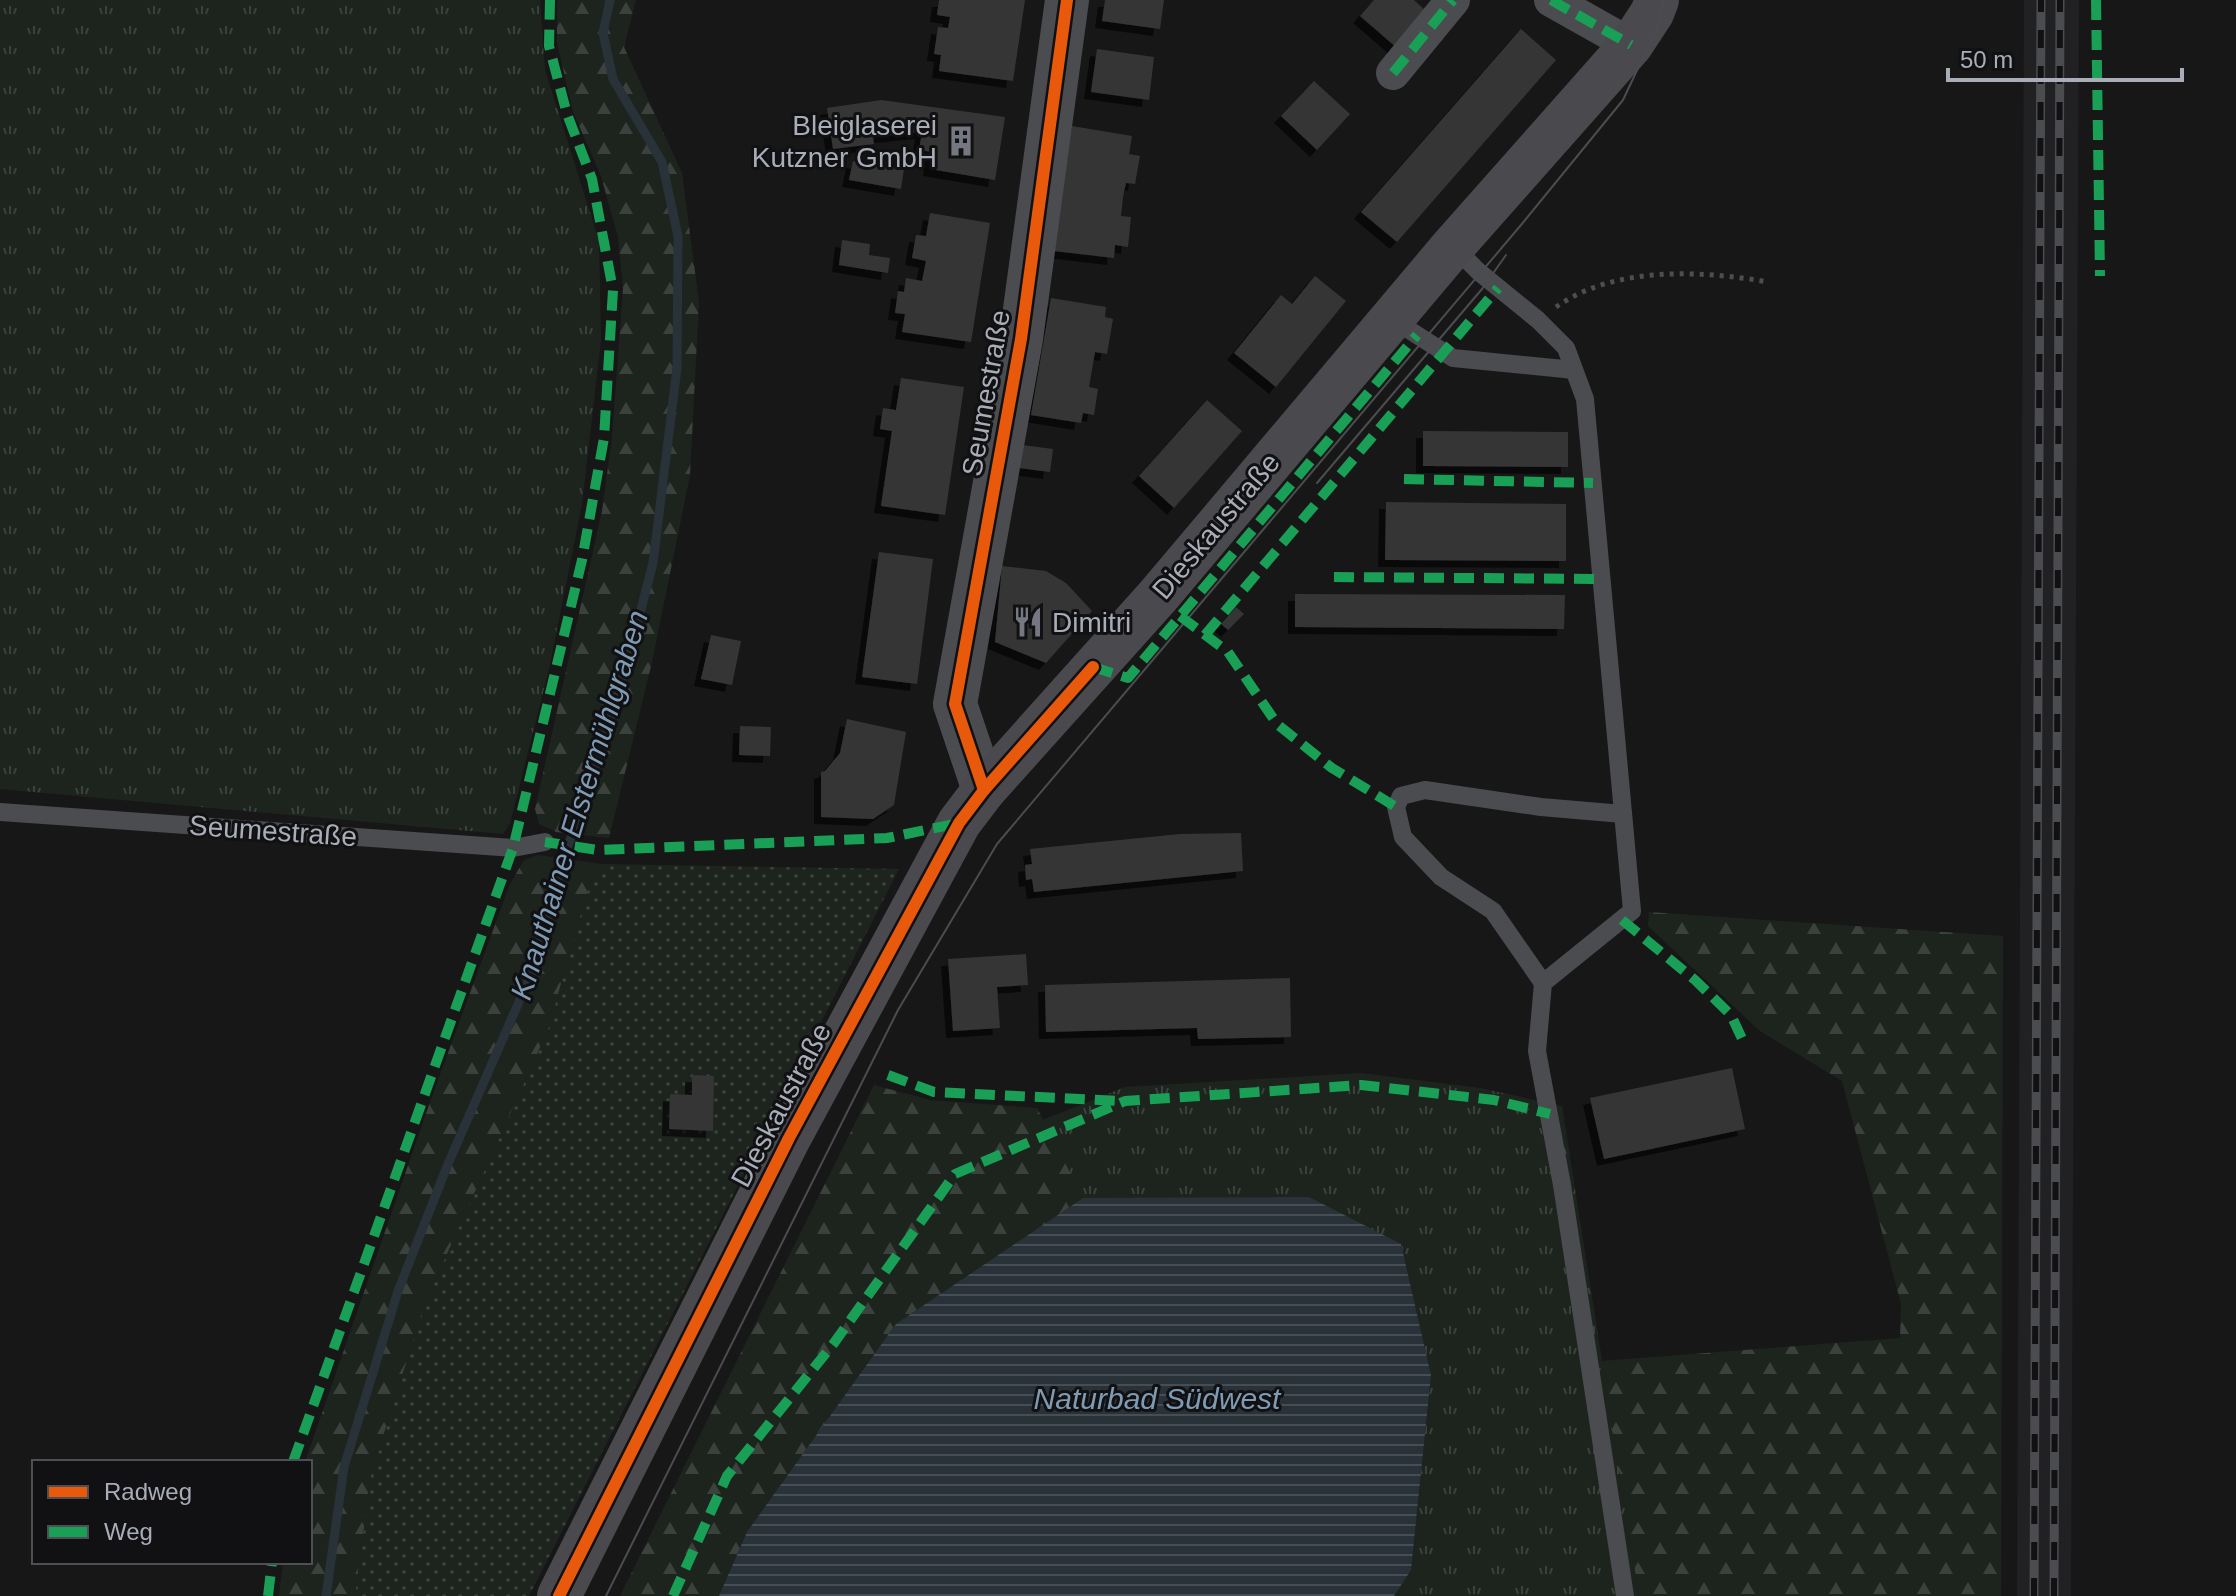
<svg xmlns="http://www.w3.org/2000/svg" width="2236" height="1596" font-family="Arial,sans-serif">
<defs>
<pattern id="grass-tufts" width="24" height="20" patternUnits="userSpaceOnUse" patternTransform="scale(2)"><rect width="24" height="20" fill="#1d241e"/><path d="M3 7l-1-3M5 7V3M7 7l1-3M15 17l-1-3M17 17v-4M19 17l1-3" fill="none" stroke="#3b413d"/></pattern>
<pattern id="forest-firs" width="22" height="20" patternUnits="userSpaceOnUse" patternTransform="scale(2)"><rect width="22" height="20" fill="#1d241e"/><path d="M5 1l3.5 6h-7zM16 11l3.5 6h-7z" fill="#3b413d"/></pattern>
<pattern id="park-dots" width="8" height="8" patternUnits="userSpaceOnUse" patternTransform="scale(2)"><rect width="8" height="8" fill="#1d241e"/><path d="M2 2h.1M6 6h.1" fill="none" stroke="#3b413d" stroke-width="1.8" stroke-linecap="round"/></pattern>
<pattern id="water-rules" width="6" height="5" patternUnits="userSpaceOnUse" patternTransform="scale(2)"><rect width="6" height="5" fill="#2a3239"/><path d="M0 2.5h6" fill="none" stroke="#464d54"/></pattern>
<filter id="shadow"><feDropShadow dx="-7" dy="7" stdDeviation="0" flood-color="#0009"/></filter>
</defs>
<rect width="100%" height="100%" fill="#171717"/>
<!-- built -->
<path fill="#212123" d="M2024,0H2079L2071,1596H2017Z"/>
<!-- grass -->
<g fill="url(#grass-tufts)">
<path d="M0,0H540L545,70L599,241L601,340L582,504L549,669L510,823L503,834L0,789Z"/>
<path d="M1361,1073L1480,1088L1562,1106L1639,1596H1394L1411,1570L1431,1375L1401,1244L747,1532L652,1596L940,1161L1125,1087Z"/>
</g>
<!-- forest -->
<g fill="url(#forest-firs)">
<path d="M557,0H636L624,47L682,173L699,302L690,475L652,662L609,838L556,832L539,824L535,809L602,511L612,437L623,289L618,237L601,176L573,112L557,42Z"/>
<path d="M538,855L601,864L591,879L548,1030L425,1303L371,1475L355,1596H279L283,1562H310V1462H305L430,1102L510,884L524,860Z"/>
<path d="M1649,912L2003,936L2001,1596H1639L1602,1361L1900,1338L1901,1304L1842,1081L1760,1031L1648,926Z"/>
<path d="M874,1085L930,1100L1037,1108L1083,1198L896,1324L747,1532L719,1596H620Z"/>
</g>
<!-- park -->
<path fill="url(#park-dots)" d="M601,864L899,869L529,1596H355L371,1475L425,1303L548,1030L591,879Z"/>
<!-- water -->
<path fill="url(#water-rules)" d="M1309,1197L1401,1244L1431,1375L1411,1570L1394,1596H719L747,1532L896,1324L1083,1198Z"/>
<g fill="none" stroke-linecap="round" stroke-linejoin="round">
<!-- stream -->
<path stroke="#2a3239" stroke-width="9" d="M326,1596L344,1467L398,1291L448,1164L532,972L565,854L589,788L632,644L653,563L677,368L678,236L662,162L613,79L603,33L610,0"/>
</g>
<!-- building -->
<g fill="#353536" filter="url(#shadow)">
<path d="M939,0H1025L1013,81L939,71L941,55L934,54L938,27L948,28L950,17L937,15Z"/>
<path d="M1105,0H1164L1160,29L1102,21Z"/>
<path d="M1374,0H1414L1428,13L1397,48L1360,16Z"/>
<path d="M1521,29L1556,60L1397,242L1361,212Z"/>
<path d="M1097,49L1154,57L1149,100L1091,92Z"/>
<path d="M1314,81L1350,114L1317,150L1281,116Z"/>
<path d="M881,100L1005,117L995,180L930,169L932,152L919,150L922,132L873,137L874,144L833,149L827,108Z"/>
<path d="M1072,126L1132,136L1129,154L1140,156L1135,184L1126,183L1123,197L1121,216L1131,217L1128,247L1115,245L1114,258L1054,251Z"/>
<path d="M853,161L904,169L901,189L849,180Z"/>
<path d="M930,213L990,223L971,342L902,332L905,314L895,313L898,291L904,292L906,278L922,281L926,261L912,258L916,235L926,236Z"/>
<path d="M842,240L870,244L869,255L890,258L888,273L839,265Z"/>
<path d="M1315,276L1346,301L1276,387L1234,353L1281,295L1292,304Z"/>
<path d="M1051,298L1106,307L1105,317L1113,319L1107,354L1095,352L1089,387L1098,389L1094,415L1083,413L1081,423L1031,415Z"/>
<path d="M901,378L964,387L945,515L881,506L892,431L880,429L883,408L896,410Z"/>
<path d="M1207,400L1242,431L1174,508L1139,476Z"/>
<path d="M1423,431L1568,432V467L1423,466Z"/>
<path d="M1022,445L1053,449L1050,472L1019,468Z"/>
<path d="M1386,502L1566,504V561L1385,560Z"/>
<path d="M879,552L933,559L917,684L862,677Z"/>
<path d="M1002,566L1046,571L1066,583L1092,611L1046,663L995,642Z"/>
<path d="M1295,594L1565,595L1564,629L1295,627Z"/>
<path d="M1236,607L1244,614L1228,630L1221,624Z"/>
<path d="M711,635L741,641L732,685L701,679Z"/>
<path d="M847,719L906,732L894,805L873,819L821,817V772L825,771L840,753Z"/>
<path d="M740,726L771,727L770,756L739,755Z"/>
<path d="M1241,833L1243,871L1034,892L1032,879L1026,880L1025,865L1032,864L1030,849L1180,834Z"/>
<path d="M1026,954L1028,985L997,987L1000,1028L953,1031L948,959Z"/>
<path d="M1290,978L1291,1037L1198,1039L1197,1028L1046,1032L1045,985Z"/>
<path d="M1732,1068L1745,1129L1604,1159L1590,1098Z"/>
<path d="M692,1075L714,1076L713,1131L669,1129L670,1094L692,1095Z"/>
</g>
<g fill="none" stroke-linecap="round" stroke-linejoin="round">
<!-- path -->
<path stroke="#4d4e52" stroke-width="5" stroke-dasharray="4 6" stroke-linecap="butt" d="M1556,307C1614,266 1700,270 1768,282"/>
<!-- service -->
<g stroke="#4b4c50" stroke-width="18">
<path d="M1453,246L1479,272L1538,320L1566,348L1585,399L1632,911L1543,983L1537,1051L1562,1185L1625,1596"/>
<path d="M1392,319L1453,358L1574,370"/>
<path d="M0,812L513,848L545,842"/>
<path d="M1543,983L1493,911L1441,877L1403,837L1396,807L1401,796L1425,790L1541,807L1623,814"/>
</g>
<!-- minor -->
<g stroke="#4b4c50" stroke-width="34">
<path d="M1551,0L1631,45"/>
<path d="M1393,73L1453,0"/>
</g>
<!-- tertiary -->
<path stroke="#4b4c50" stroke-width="44" d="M984,790L955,704L1021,339L1067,0"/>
<!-- secondary -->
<path stroke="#4a4a4e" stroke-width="44" d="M559,1596L789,1138L959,823L984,790L1158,596L1453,246L1631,45L1652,13L1657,0"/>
<!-- tram -->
<g stroke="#4b4c4f" stroke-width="2">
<path d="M1317,483L1482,289L1506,255"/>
<path d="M606,1596L898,1010L997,844L1521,225L1623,100L1657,28L1664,0"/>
</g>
<!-- rail casing -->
<g stroke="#4b4c4f" stroke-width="9">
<g id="rail">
<path d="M2034,1596L2041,0"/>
<path d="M2054,1596L2060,0"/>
</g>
</g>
<!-- rail -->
<use href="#rail" stroke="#111113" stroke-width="6" stroke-dasharray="18" stroke-linecap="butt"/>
<!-- quiet -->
<g stroke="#1a9f57" stroke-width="10" stroke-dasharray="20 10" stroke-linecap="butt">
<path d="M1551,0L1631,45"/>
<path d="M2096,0L2100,276"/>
<path d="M1393,73L1453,0"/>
<path d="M1404,479L1593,483"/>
<path d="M1334,577L1602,579"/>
<path d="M1180,616L1228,652L1277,724L1332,768L1396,807"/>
<path d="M1205,635L1498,288"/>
<path d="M1093,667L1128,678L1417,335"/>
<path d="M545,842L598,850L887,838L959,823"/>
<path d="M1622,920L1695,980L1731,1015L1744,1043"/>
<path d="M888,1075L934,1092L1121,1101"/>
<path d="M293,1462L513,848L582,560L604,438L613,290L592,179L567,114L549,46L550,0"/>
<path d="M268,1596L272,1562"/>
<path d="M673,1596L727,1476L834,1343L955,1174L1125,1101L1361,1085L1494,1100L1550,1114"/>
</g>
<!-- cycleway casing -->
<g stroke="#111113" stroke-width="17">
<g id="cycleway">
<path d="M984,790L955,704L1021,339L1067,0"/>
<path d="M559,1596L789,1138L959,823L984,790L1093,667"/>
</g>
</g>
<!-- cycleway -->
<use href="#cycleway" stroke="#e8590c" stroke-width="12"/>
</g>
<!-- icons -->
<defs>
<g id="building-bare" transform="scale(2.4)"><path d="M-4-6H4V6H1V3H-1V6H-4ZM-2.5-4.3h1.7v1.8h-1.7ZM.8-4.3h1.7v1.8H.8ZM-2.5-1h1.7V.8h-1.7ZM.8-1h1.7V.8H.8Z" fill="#757880" stroke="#111113" stroke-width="2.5" paint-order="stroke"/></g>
<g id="restaurant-bare" transform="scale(2.4)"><path d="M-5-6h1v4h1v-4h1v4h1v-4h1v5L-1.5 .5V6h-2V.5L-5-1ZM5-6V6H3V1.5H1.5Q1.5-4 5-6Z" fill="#757880" stroke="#111113" stroke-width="2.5" paint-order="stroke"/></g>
</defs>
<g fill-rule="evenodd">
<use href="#building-bare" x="961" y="141"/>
<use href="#restaurant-bare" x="1028" y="622"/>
</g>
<g text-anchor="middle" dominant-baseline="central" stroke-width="6" stroke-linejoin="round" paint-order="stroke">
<!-- poi labels -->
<g font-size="28" fill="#a8adb8" stroke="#111113" text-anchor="end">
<text x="937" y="125">Bleiglaserei<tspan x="937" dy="32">Kutzner GmbH</tspan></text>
<text x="1052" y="622" text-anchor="start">Dimitri</text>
</g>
<!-- street labels -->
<g font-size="28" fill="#a8adb8" stroke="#111113">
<text transform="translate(986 393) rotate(-80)">Seumestraße</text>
<text transform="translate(1216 526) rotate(-50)">Dieskaustraße</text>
<text transform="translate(273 831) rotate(4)">Seumestraße</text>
<text transform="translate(781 1105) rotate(-62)">Dieskaustraße</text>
</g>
<!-- water labels -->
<g font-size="30" font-style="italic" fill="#7f9bb3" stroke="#111113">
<text transform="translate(579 805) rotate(-73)">Knauthainer Elstermühlgraben</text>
<text x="1157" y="1398">Naturbad Südwest</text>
</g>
</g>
<!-- legend -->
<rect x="32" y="1460" width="280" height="104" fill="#111113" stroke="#4d4f55" stroke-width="2"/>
<rect x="48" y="1486" width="40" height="12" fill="#e8590c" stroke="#4d4f55" stroke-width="2"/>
<text x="104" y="1500" font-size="24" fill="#a8adb8">Radweg</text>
<rect x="48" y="1526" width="40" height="12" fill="#1a9f57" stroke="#4d4f55" stroke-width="2"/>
<text x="104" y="1540" font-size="24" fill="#a8adb8">Weg</text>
<!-- scale -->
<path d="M1948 68v12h234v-12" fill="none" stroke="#a8adb8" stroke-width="4"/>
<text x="1960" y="68" font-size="24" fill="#a8adb8" stroke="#111113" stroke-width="6" paint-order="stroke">50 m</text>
</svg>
